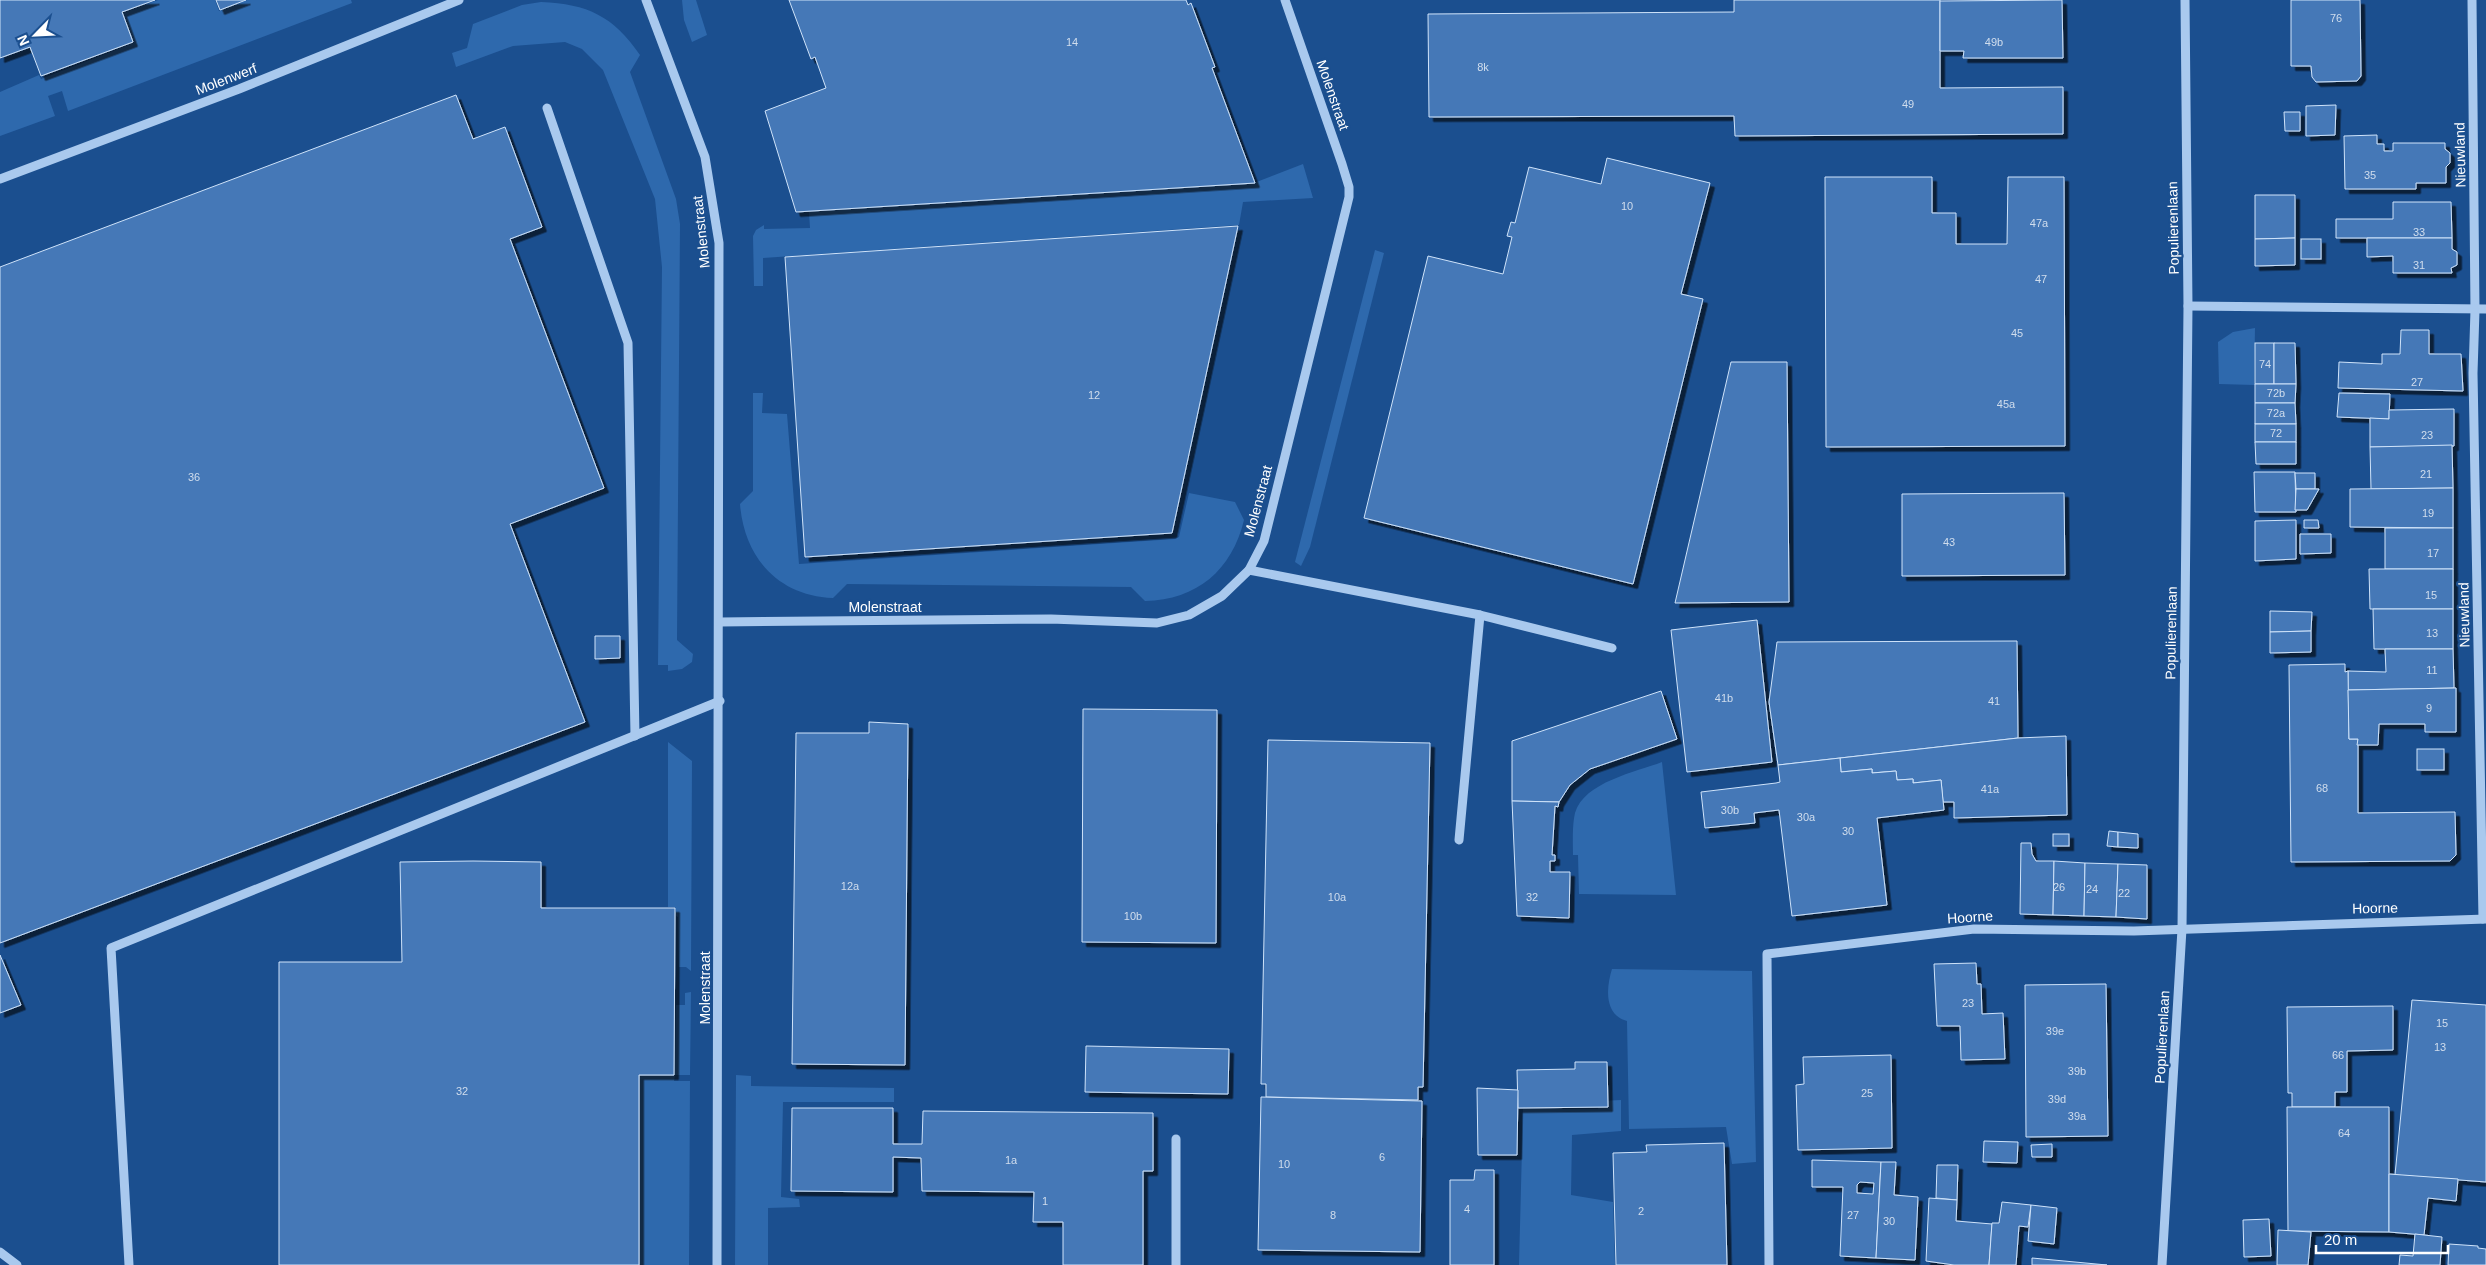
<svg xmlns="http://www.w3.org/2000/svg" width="2486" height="1265" font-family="Arial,sans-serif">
<defs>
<filter id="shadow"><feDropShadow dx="4.5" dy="4.5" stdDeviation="0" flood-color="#0009"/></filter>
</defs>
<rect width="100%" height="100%" fill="#1b4f8f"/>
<!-- green -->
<g fill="#2e69ad">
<path d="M158,0H215L219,11L247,0H351L352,3L68,111L62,91L48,96L55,116L0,136V92L39,75L41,79L134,43L123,13Z"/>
<path d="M682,0H696L707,35L692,42L684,20Z"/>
<path d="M541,2C588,4 613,16 640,55L630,72L676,199L680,224L677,640L693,654L692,662L682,669L668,671V665H658L662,267L655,199L603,70L582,49L565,42L513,46L456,67L452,53L467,48L473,24L522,5Z"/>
<path d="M1303,164L1313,198L1243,202L1239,225L763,258V286H754L753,236L756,230L764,225V229L810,228L809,212L1254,183Z"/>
<path d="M1375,250L1384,253L1310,547L1301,566L1295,562Z"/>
<path d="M2255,328L2254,385L2219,384L2218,342L2233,332Z"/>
<path d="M753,393H763L762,413L787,414L799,564L1175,539L1179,537L1189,493L1235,502L1244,520C1232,570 1197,600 1145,601L1131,587L847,584L833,598C778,596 744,557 740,504L753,491Z"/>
<path d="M668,742L692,761L691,971L686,967H679L678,917L676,916L675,907H668Z"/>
<path d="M1662,762L1676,895L1579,894L1578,855H1573C1573,842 1572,826 1575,813C1584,782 1636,772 1662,762Z"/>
<path d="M1612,969L1752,971L1756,1162L1732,1164L1726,1127L1629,1129L1627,1021C1604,1015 1606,988 1612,969Z"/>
<path d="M691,992L690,1075H675L674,1081H690L689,1265H639V1075L675,1074L676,1005H685V993Z"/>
<path d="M736,1075L751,1076V1086L894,1088V1102H783L781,1197L799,1199L800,1207L768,1208V1265H735Z"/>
<path d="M1621,1100V1131L1572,1135L1571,1195L1613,1202L1615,1265H1519L1523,1109H1598L1600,1101Z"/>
</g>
<!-- building -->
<g fill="#4478b7" stroke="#cfe3fa" fill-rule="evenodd" filter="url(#shadow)">
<path d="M0,0H155L122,12L133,42L41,76L30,47L0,58Z"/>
<path d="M216,0H246L220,10Z"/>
<path d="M789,0H1186L1188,5L1191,3L1215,67L1212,68L1255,183L796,212L765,111L826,88L815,57L811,59Z"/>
<path d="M1734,0H1940V88L2063,87V134L1735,136L1734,116L1429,117L1428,14L1734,12Z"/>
<path d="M2062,0L2063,58H1963L1964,51H1940V1Z"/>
<path d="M2291,0H2360L2361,76L2357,81L2316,82L2312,77L2311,66H2291Z"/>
<path d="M456,95L473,139L505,127L542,227L510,239L604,488L510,524L585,722L0,943V267Z"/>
<path d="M2336,105L2335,135L2306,136V106Z"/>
<path d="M2284,112H2300V131H2285Z"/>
<path d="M2377,135V144H2384V151H2393V143H2445V149L2450,153V163L2446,167V183H2416V189H2345L2344,136Z"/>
<path d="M1607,158L1710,183L1681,294L1703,299L1633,584L1364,518L1428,256L1503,274L1512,237L1507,236L1511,222L1515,223L1529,167L1601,184Z"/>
<path d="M1825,177H1932V213H1956V244H2007L2008,177H2064L2065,446L1826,447Z"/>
<path d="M2255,195H2295V238L2255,239Z"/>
<path d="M2393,202H2451L2452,238H2336V219H2393Z"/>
<path d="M1238,226L1172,533L805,557L785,257Z"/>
<path d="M2295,238V265L2255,266V239Z"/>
<path d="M2367,238H2452V249L2457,252V265L2451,268L2452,273H2393V256L2367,257Z"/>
<rect x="2301" y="239" width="20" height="20"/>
<path d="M2401,330H2429V354H2461L2463,391L2338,388L2339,362L2382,364V354H2400Z"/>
<rect x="2255" y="343" width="19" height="41"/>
<path d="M2274,343H2295L2296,384H2274Z"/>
<path d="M1731,362H1787L1789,602L1675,603Z"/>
<path d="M2255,384H2296L2295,403H2255Z"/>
<path d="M2339,393L2390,394L2389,419L2337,417Z"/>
<path d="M2255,403H2295L2296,424H2255Z"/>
<path d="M2454,409V446L2370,447V418L2389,419V410Z"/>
<rect x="2255" y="424" width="41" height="18"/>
<path d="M2255,442H2296V464H2256Z"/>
<path d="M2452,445L2453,488L2371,489L2370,447Z"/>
<path d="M2254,472H2295L2296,512H2255Z"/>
<path d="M2295,473H2315V489H2296Z"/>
<path d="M2453,488V528L2350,527V489Z"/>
<path d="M2296,489H2319L2307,510H2295Z"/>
<path d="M2064,493L2065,575L1902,576V494Z"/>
<path d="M2296,520V559L2255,561V521Z"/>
<path d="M2304,520H2318L2319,528H2304Z"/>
<rect x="2385" y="528" width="68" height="41"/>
<path d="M2300,534H2331V553L2300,554Z"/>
<path d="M2369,569H2453V609H2370Z"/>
<path d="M2373,609H2453V649H2374Z"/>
<path d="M2270,611L2312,612L2311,631L2270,632Z"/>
<path d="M1757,620L1772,762L1687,772L1671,630Z"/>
<path d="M2311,631V652L2270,653V632Z"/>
<path d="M595,636H620V658L595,659Z"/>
<path d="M2017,641L2018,738L1778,765L1769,702L1777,642Z"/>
<path d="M2385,649H2453L2454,688L2348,690V671L2386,672Z"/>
<path d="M2345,664V672L2348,671L2349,739H2358V813L2455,812L2456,855L2450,861L2291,862L2289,665Z"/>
<path d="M2456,688V732H2425V724H2379L2378,745H2357L2358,739H2349L2348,690Z"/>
<path d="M1661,691L1677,739L1590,769L1570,785L1559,802L1512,801V741Z"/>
<path d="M1083,709L1217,710L1216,943L1082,942Z"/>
<path d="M869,722L908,724L905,1065L792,1064L796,733H869Z"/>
<path d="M2066,736L2067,815L1954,818V802H1943L1941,780L1913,783V779L1897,780L1896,771L1872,773V769L1841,772L1840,758L2018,738Z"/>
<path d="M1268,740L1430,743L1423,1087H1418V1100L1266,1097V1084H1261Z"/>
<rect x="2417" y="749" width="27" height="21"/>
<path d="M1840,758L1841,772L1872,769V773L1896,771L1897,780L1913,779V783L1941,780L1944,810L1877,818L1887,905L1792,916L1779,810L1754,813L1755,823L1705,828L1701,792L1776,783L1780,782L1778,765Z"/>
<path d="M1512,801L1559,802L1558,807L1555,806L1552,855H1555V861H1550V872H1570L1569,918L1517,916Z"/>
<path d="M2109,831L2118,832V847L2107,846Z"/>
<path d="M2118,832L2138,834V848L2118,847Z"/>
<rect x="2053" y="834" width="16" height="12"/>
<path d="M2021,843H2031L2032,854L2036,861H2054L2053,915L2020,914Z"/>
<path d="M473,861L541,862V908H675L674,1075H639V1265H279V962H402L400,862Z"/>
<path d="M2054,861L2085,863L2084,916L2053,915Z"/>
<path d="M2085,863L2118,864L2116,917L2084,916Z"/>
<path d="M2118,864L2147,865V919L2116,917Z"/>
<path d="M0,955L21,1005L0,1013Z"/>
<path d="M1976,963L1977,984H1981L1982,1014L2003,1013L2005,1059L1961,1060L1960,1026H1937L1934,964Z"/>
<path d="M2106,984L2108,1136L2026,1137L2025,985Z"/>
<path d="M2412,1000L2486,1005V1182L2395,1175Z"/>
<path d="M2393,1006V1050L2347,1051V1092H2335V1107H2292V1093H2288L2287,1007Z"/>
<path d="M1086,1046L1229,1049L1228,1094L1085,1092Z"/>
<path d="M1891,1055L1892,1148L1798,1150L1796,1085L1804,1084L1803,1057Z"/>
<path d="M1575,1062H1607L1608,1107L1518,1108L1517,1070L1575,1069Z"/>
<path d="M1477,1088L1518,1090L1517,1155H1478Z"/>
<path d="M1261,1097L1422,1101L1420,1252L1258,1250Z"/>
<path d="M2287,1107H2389V1232L2288,1231Z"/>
<path d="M792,1108H893V1144H922L923,1111L1153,1113V1171H1143V1265H1063V1222H1033L1034,1192L922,1191L921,1158L893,1157V1192L791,1191Z"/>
<path d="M1984,1141L2018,1142L2017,1163L1983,1162Z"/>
<path d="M1724,1143L1727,1265H1616L1613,1153L1647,1152L1646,1145Z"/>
<path d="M2052,1144V1157H2032L2031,1145Z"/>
<path d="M1812,1160L1881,1162L1876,1258L1840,1256L1843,1187H1812ZM1860,1182L1874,1183L1873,1194L1857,1193V1185Z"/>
<path d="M1881,1162H1896L1894,1195L1918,1197L1915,1260L1876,1258Z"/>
<path d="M1937,1165H1958L1957,1200L1936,1198Z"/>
<path d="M1475,1170H1494V1265H1450V1180H1474Z"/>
<path d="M2389,1174L2458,1179L2456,1201L2428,1198L2424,1235L2389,1232Z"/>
<path d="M1929,1198L1957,1200L1956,1221L1992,1224L1989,1265H1954L1926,1261Z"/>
<path d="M2002,1202L2031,1205L2028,1227L2019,1226L2016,1265H1989L1992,1223H1999Z"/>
<path d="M2031,1205L2057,1208L2054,1244L2028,1241Z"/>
<path d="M2269,1219L2271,1256L2244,1257L2243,1220Z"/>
<path d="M2278,1230L2311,1232L2308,1265H2277Z"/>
<path d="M2415,1234L2442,1237L2440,1265H2399L2400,1255L2413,1256Z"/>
<path d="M2449,1244L2478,1246V1248L2486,1249V1265H2448Z"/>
<path d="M2032,1258L2107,1265H2032Z"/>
</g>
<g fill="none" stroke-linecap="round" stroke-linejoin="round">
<!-- minor -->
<g stroke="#a9c9ee" stroke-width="9">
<path d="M646,0L705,157L719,243L717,1265"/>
<path d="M2472,0L2475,310L2473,373L2483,919"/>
<path d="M547,108L628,343L635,736"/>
<path d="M0,179L239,89L459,0"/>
<path d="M2188,306L2486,309"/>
<path d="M1249,570L1480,615L1612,648"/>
<path d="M720,622L1051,619L1157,623L1189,615L1222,596L1249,570L1264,541L1349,197V187L1342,164L1285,0"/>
<path d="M1459,840L1480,615"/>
<path d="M1176,1139V1265"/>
<path d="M0,1252L17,1265"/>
<path d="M129,1265L111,948L720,701"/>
<path d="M1769,1265L1767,954L1974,929L2134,931L2486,919"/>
<path d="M2162,1265L2182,929L2188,306L2185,0"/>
</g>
</g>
<g text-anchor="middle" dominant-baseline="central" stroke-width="4.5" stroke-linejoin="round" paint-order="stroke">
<!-- number labels -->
<g font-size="11" fill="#d0dded">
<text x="2336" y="18">76</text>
<text x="1072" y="42">14</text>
<text x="1994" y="42">49b</text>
<text x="1483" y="67">8k</text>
<text x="1908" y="104">49</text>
<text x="2370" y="175">35</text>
<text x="1627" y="206">10</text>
<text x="2039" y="223">47a</text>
<text x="2419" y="232">33</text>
<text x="2419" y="265">31</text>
<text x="2041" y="279">47</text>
<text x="2017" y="333">45</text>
<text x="2265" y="364">74</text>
<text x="2417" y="382">27</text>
<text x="2276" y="393">72b</text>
<text x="1094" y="395">12</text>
<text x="2006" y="404">45a</text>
<text x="2276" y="413">72a</text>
<text x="2276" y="433">72</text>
<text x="2427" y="435">23</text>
<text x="2426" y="474">21</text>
<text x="194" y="477">36</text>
<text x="2428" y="513">19</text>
<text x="1949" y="542">43</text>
<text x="2433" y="553">17</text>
<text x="2431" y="595">15</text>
<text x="2432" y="633">13</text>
<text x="2432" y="670">11</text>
<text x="1724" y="698">41b</text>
<text x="1994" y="701">41</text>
<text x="2429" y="708">9</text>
<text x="2322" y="788">68</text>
<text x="1990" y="789">41a</text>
<text x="1730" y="810">30b</text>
<text x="1806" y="817">30a</text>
<text x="1848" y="831">30</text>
<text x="850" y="886">12a</text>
<text x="2059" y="887">26</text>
<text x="2092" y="889">24</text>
<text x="2124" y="893">22</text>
<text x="1337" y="897">10a</text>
<text x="1532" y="897">32</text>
<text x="1133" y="916">10b</text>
<text x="1968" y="1003">23</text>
<text x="2442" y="1023">15</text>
<text x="2055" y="1031">39e</text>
<text x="2440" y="1047">13</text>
<text x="2338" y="1055">66</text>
<text x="2077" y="1071">39b</text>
<text x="462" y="1091">32</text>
<text x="1867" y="1093">25</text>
<text x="2057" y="1099">39d</text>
<text x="2077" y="1116">39a</text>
<text x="2344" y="1133">64</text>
<text x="1382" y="1157">6</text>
<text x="1011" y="1160">1a</text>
<text x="1284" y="1164">10</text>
<text x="1045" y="1201">1</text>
<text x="1467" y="1209">4</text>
<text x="1641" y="1211">2</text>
<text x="1333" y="1215">8</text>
<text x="1853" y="1215">27</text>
<text x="1889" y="1221">30</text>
</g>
<!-- street labels -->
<g font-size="14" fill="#fff" stroke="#1b4f8f">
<text transform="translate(226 79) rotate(-21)">Molenwerf</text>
<text transform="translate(1333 95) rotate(71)">Molenstraat</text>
<text transform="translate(2460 155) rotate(-91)">Nieuwland</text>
<text transform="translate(2173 228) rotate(-91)">Populierenlaan</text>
<text transform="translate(701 232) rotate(-96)">Molenstraat</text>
<text transform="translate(1258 501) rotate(-75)">Molenstraat</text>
<text x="885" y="607">Molenstraat</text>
<text transform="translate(2464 615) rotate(-91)">Nieuwland</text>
<text transform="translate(2171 633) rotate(-89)">Populierenlaan</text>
<text transform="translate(2375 908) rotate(-1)">Hoorne</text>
<text transform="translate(1970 917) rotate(-4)">Hoorne</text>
<text transform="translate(705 988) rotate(-90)">Molenstraat</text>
<text transform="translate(2162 1037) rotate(-87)">Populierenlaan</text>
</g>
</g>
<!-- north arrow -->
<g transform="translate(35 35) rotate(246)" stroke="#1b4f8f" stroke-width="4" paint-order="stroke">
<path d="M0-4L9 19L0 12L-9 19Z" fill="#ffffff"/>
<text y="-8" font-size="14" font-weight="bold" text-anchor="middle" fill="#ffffff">N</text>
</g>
<!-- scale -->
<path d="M2316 1245v8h132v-8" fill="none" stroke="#ffffff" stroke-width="2.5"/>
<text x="2324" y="1245" font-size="15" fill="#ffffff" stroke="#1b4f8f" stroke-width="4" paint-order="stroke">20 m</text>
</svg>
